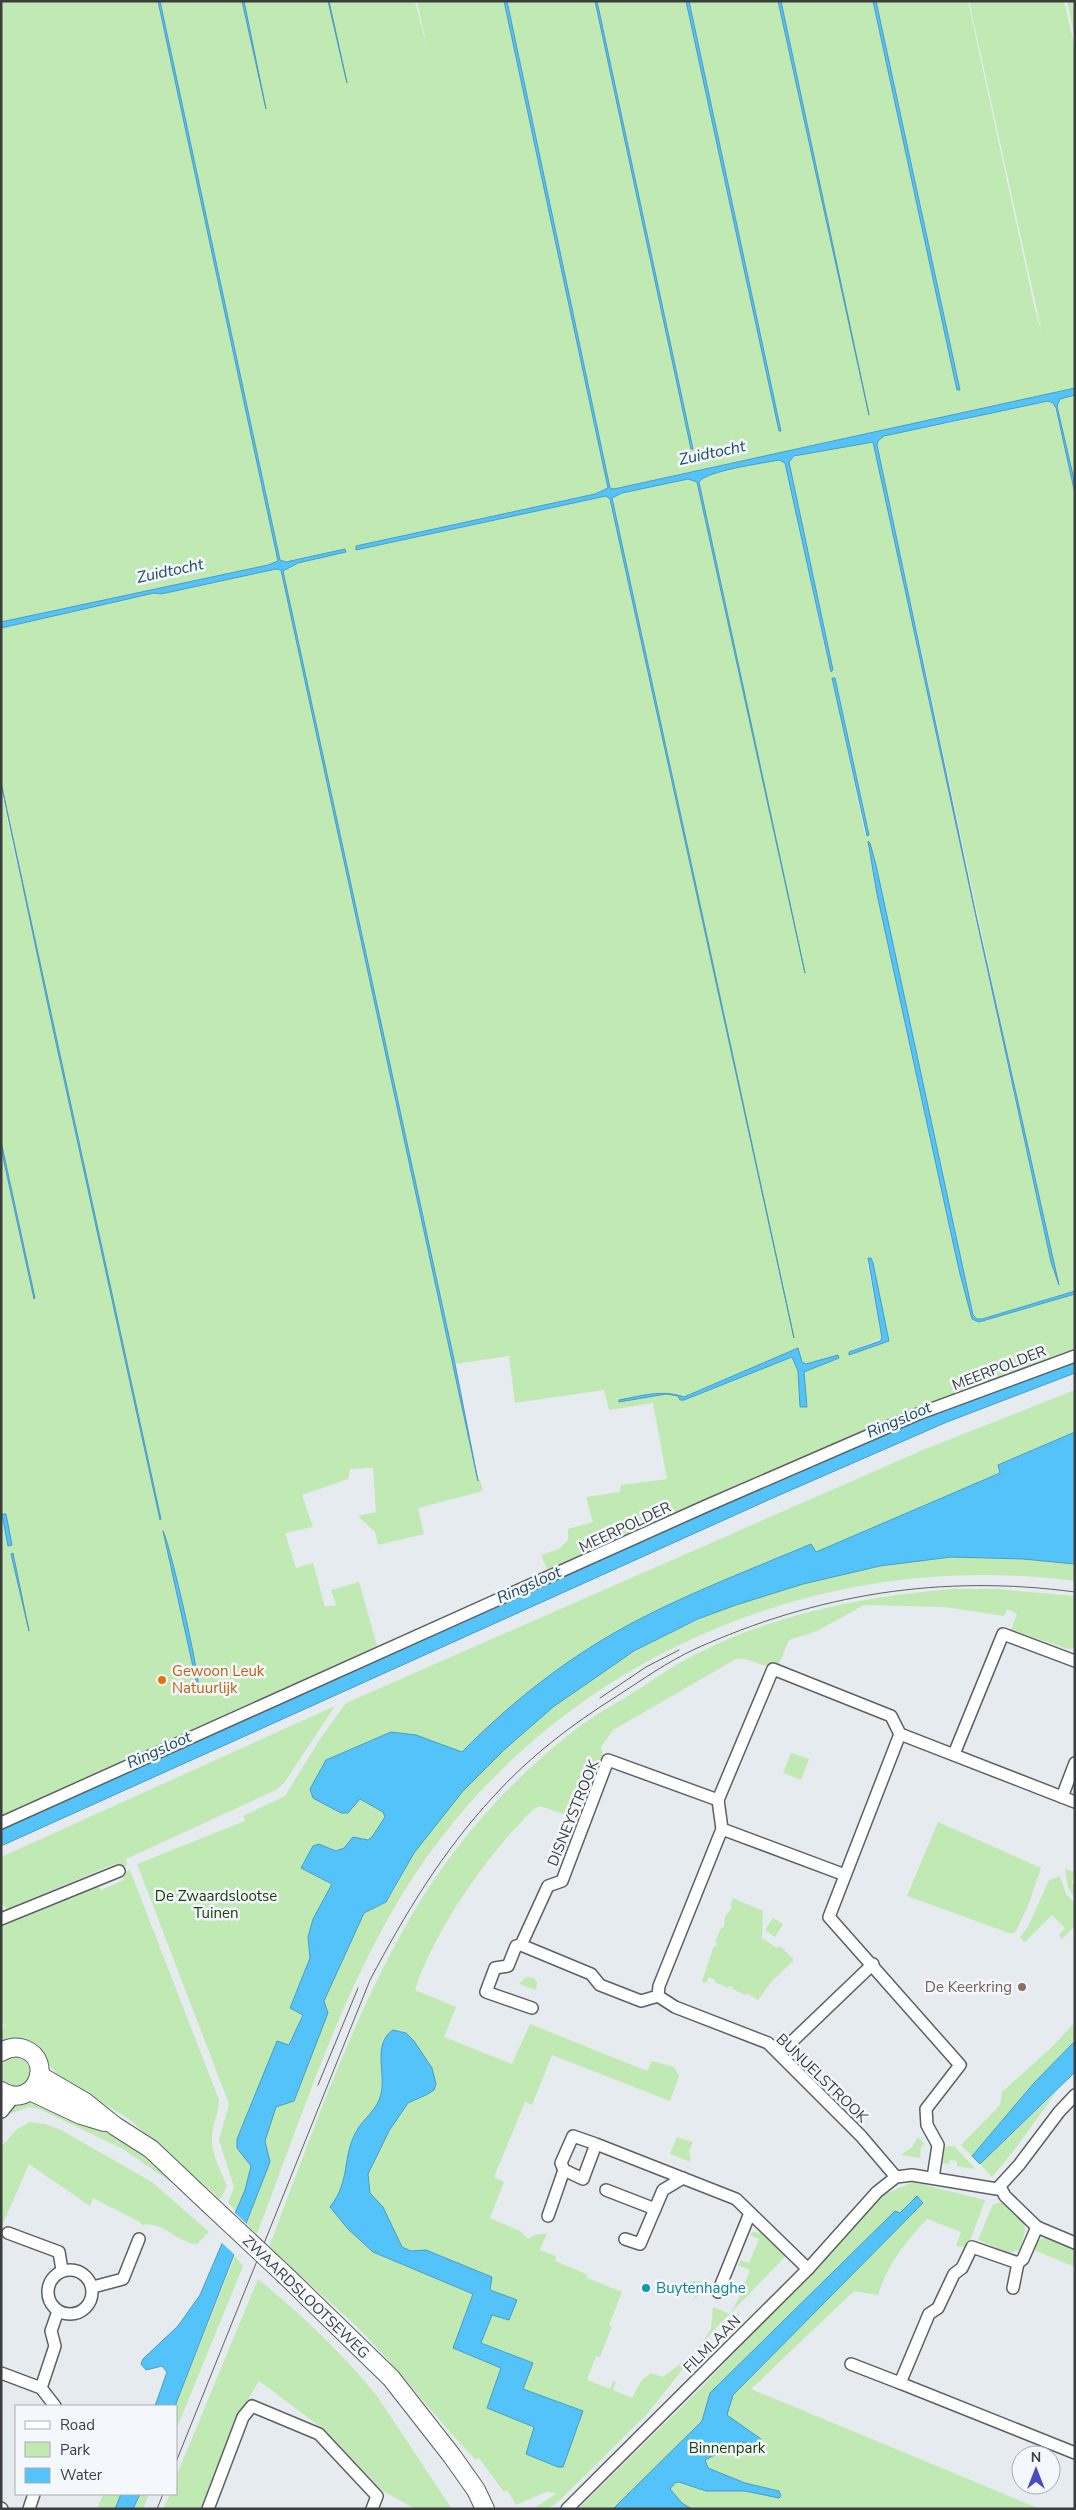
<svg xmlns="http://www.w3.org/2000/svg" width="1076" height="2510" font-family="'Nunito Sans',sans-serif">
<rect width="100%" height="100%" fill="#e6ebf0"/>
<!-- green -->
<g fill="#c1e9b4" fill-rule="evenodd">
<path d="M1,1H158L275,542L278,558L276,563L1,622Z"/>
<path d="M160,1H242L265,107L244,1H328L347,83L329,1H415L427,48L417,1H504L608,488L595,494L356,547L357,550L363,549L606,496L610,499L794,1338L612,498L622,493L688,479L697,482L805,973L699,482C705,471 764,463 779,460L785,463L828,662L833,670L789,462C794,452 860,440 873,442L874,444L1004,1050L1057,1285L877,445V441L884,436L965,420L1006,408L1048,401L1054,404L1075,494V1291L982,1319H977L973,1315L870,843L877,894L959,1270L972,1319L979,1322L1075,1294V1360L84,1791L1,1829V1148L35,1298L1,1141V790L95,1219L1,783V628L154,593L161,594L276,569L281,570L478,1480H480L483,1491L418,1508L424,1534L378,1545L375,1532L358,1516L376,1512L373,1468L350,1469L348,1479L302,1495L313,1527L285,1533L296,1568L313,1563L325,1607L336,1605L331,1590L359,1582L378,1649L548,1572L541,1555L559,1549L568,1540V1529L593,1522L586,1497L620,1492L621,1485L667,1479L653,1403L609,1410L604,1390L515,1403L509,1356L455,1364L283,571L298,563L346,552L345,549L286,562L280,560ZM832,678H835L869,835L865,834ZM871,1258L889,1341L849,1355V1352L882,1338L867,1261ZM798,1349L802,1362L806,1364L839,1358L804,1372L807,1407H800L798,1371L792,1357L684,1400H680L679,1396L666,1394L619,1402V1400L673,1393L684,1397ZM164,1532L170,1554L201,1693H199ZM13,1553L29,1630L11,1554Z"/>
<path d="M507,1H595L693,449L597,1H686L779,431L781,430L689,1H778L869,414L781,1H873L957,390L960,389L876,1H968L1035,310L1042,333L969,1H1064L1075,48V388L614,489L610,488Z"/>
<path d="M1067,1H1075V39Z"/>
<path d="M1075,395V484L1057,406L1060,399Z"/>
<path d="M1075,1390V1432L998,1465L1000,1473L816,1552L811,1544C752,1569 691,1592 634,1622C571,1655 512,1701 462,1752L416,1735L341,1813L351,1811L360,1799L383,1812L385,1817L372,1838L368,1840L356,1837C348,1841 345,1850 336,1851L325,1846L301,1868L332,1884L313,1919L308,1936L310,1958L290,2008L303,2015L289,2045L277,2041L237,2148L251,2166L245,2190L236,2211L228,2203L234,2187L219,2140L229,2104L137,1864L245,1821L243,1816L285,1796L320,1739L346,1703L923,1450Z"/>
<path d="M951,1557L1023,1559L1075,1564V1581C806,1545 531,1671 394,1908C335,2010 299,2124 257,2234L246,2226L270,2162L265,2141L276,2106L294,2101L328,2013L324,2001C334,1977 345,1954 356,1930C358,1925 361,1916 365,1912C370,1907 381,1906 386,1901C397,1889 404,1869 413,1855C427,1833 446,1811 463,1791C593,1646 760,1576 951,1557Z"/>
<path d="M952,1589H997L1075,1596V1648L1068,1649L1011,1630L1017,1614L1007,1609L1004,1616L945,1607L864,1605L817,1631L789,1640L778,1666C762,1669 751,1657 736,1659L613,1730L601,1747L604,1758L578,1819L540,1806L534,1809C490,1850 433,1932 415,1990L456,2007L444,2037L512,2064L530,2024L647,2071L652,2061L674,2067L679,2076L670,2101L552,2055L532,2105L525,2102L494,2177L504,2182L490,2218L520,2231L528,2239L535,2235L547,2233L540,2250L556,2256L555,2261L588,2275L587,2278L622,2292L609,2325L612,2326L600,2357L596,2356L587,2380L610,2389L613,2381L616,2382L613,2390L632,2398L641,2381L651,2373L663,2377L695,2353L711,2329L713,2307L730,2314L739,2298L750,2270L738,2265L741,2260L749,2263L759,2239L750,2235L753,2232L763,2233L786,2256L713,2331L648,2413L558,2502L547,2509H533L557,2493L546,2492L516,2505L507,2490L504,2492L479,2458L476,2460C435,2418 401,2371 359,2329C330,2301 298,2275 269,2247C312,2134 352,2017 413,1913C452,1846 506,1785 566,1737C589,1718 615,1704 639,1689C657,1677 676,1664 696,1654C775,1614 865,1596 952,1589ZM400,2030L414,2041L428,2094L408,2103L379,2148L368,2174L370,2193L383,2207L402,2247L411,2251L426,2250L492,2278L489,2290L492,2315L481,2343L532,2363L523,2389L582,2411L487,2408L502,2368L453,2348L473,2294L373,2252L348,2229L330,2207C348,2180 348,2157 359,2128C365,2114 377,2112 381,2093C385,2075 379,2056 383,2039Z"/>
<path d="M335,1706L284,1783L276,1790L126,1859L127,1865L119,1868L117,1863L7,1909L1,1902V1857Z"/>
<path d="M791,1753L809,1759L801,1780L783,1773Z"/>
<path d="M938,1822L1041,1868L1028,1906L1015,1933H1009L907,1896Z"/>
<path d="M1065,1869L1075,1872L1072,1883L1075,1885V1899L1068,1887Z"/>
<path d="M130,1870L219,2100C219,2113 212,2125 212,2138C211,2154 221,2171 227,2186L220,2199L129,2119L58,2076L35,2045L20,2039L1,2040V2030L5,2025L1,2022V1927L96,1884L101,1890L124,1880L122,1873Z"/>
<path d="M1060,1876L1066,1894L1075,1903V1926L1062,1939L1059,1935L1065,1928L1052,1915L1025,1942L1020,1937L1028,1927L1049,1880Z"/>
<path d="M733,1898L763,1911L762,1938L777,1948L780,1946L794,1960L772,1981L758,2000L747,1993L746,1995L732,1989L733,1987L729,1986L728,1988L714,1982L715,1980L709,1977L706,1983L702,1981L714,1946L716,1947L717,1943L715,1942L721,1928L724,1927L725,1917L732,1907L730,1906Z"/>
<path d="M773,1918L783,1924L775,1937L765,1930Z"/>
<path d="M526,1977L534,1978L537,1982L536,1990L519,1984Z"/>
<path d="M1075,2022V2041L1034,2083L972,2156L961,2145L1000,2105L1002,2092L1052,2047Z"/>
<circle cx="15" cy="2072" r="15"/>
<path d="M1057,2091L1012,2153L992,2177L980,2164Z"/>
<path d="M28,2099C50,2108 72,2116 93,2125C125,2140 153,2162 179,2185L178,2187L123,2149L39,2109L29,2107L12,2113L7,2111L12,2105Z"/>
<path d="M30,2122L45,2124L61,2130L152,2182L209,2232L197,2244C176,2243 165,2221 142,2225L140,2222L93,2198L90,2206L29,2164L1,2228V2147L17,2129Z"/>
<path d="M677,2137L693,2142L689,2151L691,2162L670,2154Z"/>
<path d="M918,2137L925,2144L921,2147L920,2158L901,2155L912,2147Z"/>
<path d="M954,2146L974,2167L973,2169L957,2166V2161L950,2160L949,2164L942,2163L945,2147Z"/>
<path d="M913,2182L985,2200L970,2241L963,2247L956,2246L961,2232L927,2219C905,2243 888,2263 878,2295L854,2291L751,2389L1040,2509H578L703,2386L839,2242L872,2204L885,2194ZM918,2196L922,2203L741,2387L718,2386L895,2211L900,2213Z"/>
<path d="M1003,2202C1024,2223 1031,2220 1019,2250L1009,2253L978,2240L993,2204Z"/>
<path d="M1045,2238L1075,2250V2267L1034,2250L1038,2240Z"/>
<path d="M235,2256L243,2266L176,2430L175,2406Z"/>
<path d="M258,2279C301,2314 342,2353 377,2396L452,2509H415L383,2491L322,2428L259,2381L246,2403L203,2509H163L170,2494H176V2477Z"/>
<path d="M691,2281H702L711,2285L706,2292L693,2299L698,2293L697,2289L687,2292L685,2290Z"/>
<path d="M103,2494H121L115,2509H97Z"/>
<path d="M140,2494H149L143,2509H133Z"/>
</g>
<!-- water -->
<g fill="#54c3fa" stroke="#4c9bc2">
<path d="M158,1H160L280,560L286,562L345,549L346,552L298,563L283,571L455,1364L478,1481L281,570L276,569L161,594L154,593L1,628V622L268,565L278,561Z"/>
<path d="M242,1H244L266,109Z"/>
<path d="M328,1H329L347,83Z"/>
<path d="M504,1H507L610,488L614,489L1075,388V395L1060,399L1057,406L1075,484V494L1056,408L1053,403L1048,401L884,436L878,441L877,445L976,915L1059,1285L1051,1262L873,442L794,456L789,462L833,670L831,672L785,463L779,460C764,463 705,471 699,482L805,973L697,482L688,479L622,493L612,498L794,1338L610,499L606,496L356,550V546L595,494L608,488Z"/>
<path d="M595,1H597L693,449H691Z"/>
<path d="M686,1H689L781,431H779Z"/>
<path d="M778,1H781L869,415Z"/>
<path d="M873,1H876L960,390H957L952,367Z"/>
<path d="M832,678H835L869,835L867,836Z"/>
<path d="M1,783L161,1519L160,1520L53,1029Z"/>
<path d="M868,841L870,843L876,865L973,1315L977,1319H982L1075,1291V1294L979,1322L972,1319L959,1270L877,894Z"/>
<path d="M1,1141L35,1298L34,1299L1,1148Z"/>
<path d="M868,1258H871L873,1263L889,1341L849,1355V1352L880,1341L882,1338Z"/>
<path d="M798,1348L802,1362L806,1364L838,1355L839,1358L804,1372L807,1407H800L798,1371L792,1357L684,1400H680L678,1396L666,1394L619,1402V1400C641,1396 662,1389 684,1397Z"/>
<path d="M1075,1360V1373L947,1422L775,1497L1,1846V1829L84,1791L622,1548L902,1425Z"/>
<path d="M1075,1432V1564L1023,1559L951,1557L880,1566L803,1584L736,1605L698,1619L634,1651L553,1707L504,1750L463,1791L414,1853L386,1902L364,1913L324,2001L328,2013L294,2101L276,2107L265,2141L270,2162L175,2406H155L167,2372L162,2366L146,2370L141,2364L143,2359L178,2326L200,2295L245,2190L251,2166L237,2148V2139L277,2041L289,2045L303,2015L290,2008L310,1958L308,1937L313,1919L332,1884L301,1868L313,1846L319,1844L336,1851L344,1848L353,1837L368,1840L372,1837L385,1817L383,1812L360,1799L348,1813H341L313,1798L310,1789L326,1760L391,1732L416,1735L462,1752C512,1701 571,1655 634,1622C691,1592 752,1569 811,1544L816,1552L1000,1473L998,1465Z"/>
<path d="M2,1514H6L12,1545L8,1546Z"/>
<path d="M163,1531C170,1544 202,1683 199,1694Z"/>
<path d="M13,1553L29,1631L11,1554Z"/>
<path d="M393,2030L406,2033L414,2041L432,2068L436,2084L434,2090L428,2094L408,2103L389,2131L368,2174L370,2193L383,2207L402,2247L411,2251L426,2250L492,2277L490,2290L517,2300L509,2320L492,2315L481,2343L533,2363L523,2389L583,2411L563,2467H558L526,2454L534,2427L487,2408L501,2368L453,2348L473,2294L373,2252L348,2229L330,2207C351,2180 342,2157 356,2132C364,2117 377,2111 381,2094C386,2072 372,2044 393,2030Z"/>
<path d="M1075,2041V2072L980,2164L972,2156L1034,2083Z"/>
<path d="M917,2196L923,2203L733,2395L727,2415L761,2439L757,2445L740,2442L705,2460L708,2468L745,2483L779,2491L781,2496L779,2498L745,2491H706L679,2482L675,2483L670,2489L682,2503L692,2509H613L702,2421L710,2393L895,2211L900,2213Z"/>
<path d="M121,2494H140L133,2509H115Z"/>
</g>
<!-- pier -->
<path fill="#e6ebf0" d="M233,2211L249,2226L237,2257L221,2242Z"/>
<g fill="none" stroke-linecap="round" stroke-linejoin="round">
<!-- street casing -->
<g stroke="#5c6065" stroke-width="14">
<g id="street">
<path d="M900,1734L829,1917L960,2065L926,2109L927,2125L938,2145L933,2178"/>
<path d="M900,1734L1075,1802"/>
<path d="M954,1754L1003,1634L1075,1661"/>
<path d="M1062,1797L1075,1763"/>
<path d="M718,1800L722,1829L659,1986L658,1996L675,2007L768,2043L861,2136L896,2177"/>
<path d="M718,1800L773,1669L891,1716L900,1734"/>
<path d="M1,1823L706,1506L918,1414L1075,1356"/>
<path d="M722,1829L845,1875"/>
<path d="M1,1919L119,1871"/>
<path d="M521,1945L516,1946L508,1966L495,1968L486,1992L532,2008"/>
<path d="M658,1996L641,2001L600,1985L591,1974L521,1945L548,1886L562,1881L608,1760L718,1800"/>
<path d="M779,2054L873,1964"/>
<path d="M596,2144L583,2179L564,2170L561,2163L573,2136L596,2144L736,2199L808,2269"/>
<path d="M1000,2187L1005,2196L1037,2227L1075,2243"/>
<path d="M606,2190L655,2209"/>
<path d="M548,2216L564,2170"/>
<path d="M1037,2227L1023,2259L1018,2263L972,2247L962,2268L954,2274L938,2308L929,2314L900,2383L1075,2453"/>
<path d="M8,2233L59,2252L62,2270"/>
<path d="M625,2239L640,2244L663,2190L683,2178"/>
<circle cx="70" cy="2292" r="22"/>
<path d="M93,2287L123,2279L139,2239"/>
<path d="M1013,2288L1018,2263"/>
<path d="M718,2292L750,2213"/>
<path d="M851,2364L900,2383"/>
<path d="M1,2373L41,2388L55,2406"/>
<path d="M41,2388L55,2346L51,2331L58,2311"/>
<path d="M1,2508L2,2509"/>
<path d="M29,2509L34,2494"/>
<path d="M208,2509L243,2417L252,2406L319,2434L377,2496L372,2509"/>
<path d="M567,2509L808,2269L877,2192L896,2177L912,2175L997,2189L1019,2165L1059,2112L1075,2095"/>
</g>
</g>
<!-- secondary casing -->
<g stroke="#5c6065" stroke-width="18">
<path id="secondary" d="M1,2110L12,2096"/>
</g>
<!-- primary casing -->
<g stroke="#5c6065" stroke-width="20">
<g id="primary">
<path d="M1,2052C8,2048 16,2046 24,2049C56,2061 34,2111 1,2091"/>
<path d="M39,2075L85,2102L115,2126L151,2149L208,2203"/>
<path d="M30,2091L81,2115L104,2122"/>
<path d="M286,2276L391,2378L452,2456L476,2490L485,2509"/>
</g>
</g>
<!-- street -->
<use href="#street" stroke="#fff" stroke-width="11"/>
<!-- secondary -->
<use href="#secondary" stroke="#fff" stroke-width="15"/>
<!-- primary -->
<use href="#primary" stroke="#fff" stroke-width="18"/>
<!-- tram -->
<g stroke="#606265" stroke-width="1">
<path d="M600,1698L646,1667L679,1650"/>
<path d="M318,2085L358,1988"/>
<path d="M176,2462L370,1980C405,1914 442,1852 493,1797C529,1757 571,1725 617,1696C642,1680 667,1662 695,1649C817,1594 942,1574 1075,1592"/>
<path d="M157,2509L163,2494"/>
</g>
<!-- primary-bridge casing -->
<g stroke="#5c6065" stroke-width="20" stroke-linecap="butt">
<path id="primary-bridge" d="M208,2203L286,2276"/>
</g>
<!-- primary-bridge -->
<use href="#primary-bridge" stroke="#fff" stroke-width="18"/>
</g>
<!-- markers -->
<circle fill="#e8710a" stroke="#f4f8fd" stroke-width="2" cx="162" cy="1680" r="5"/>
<circle fill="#8d6e63" stroke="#f4f8fd" stroke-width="2" cx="1022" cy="1987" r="5"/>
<circle fill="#0f9aa8" stroke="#f4f8fd" stroke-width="2" cx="646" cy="2288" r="5"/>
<g text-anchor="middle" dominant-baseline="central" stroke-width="5" stroke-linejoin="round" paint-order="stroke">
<!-- street labels -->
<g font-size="15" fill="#3b3d3f" stroke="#f4f8fd">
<text transform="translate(999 1368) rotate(-21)">MEERPOLDER</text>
<text transform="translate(625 1527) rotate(-25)">MEERPOLDER</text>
<text transform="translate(573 1813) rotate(-68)">DISNEYSTROOK</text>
<text transform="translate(822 2078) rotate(44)">BUNUELSTROOK</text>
<text transform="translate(306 2297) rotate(44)">ZWAARDSLOOTSEWEG</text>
<text transform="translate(712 2344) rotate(-45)">FILMLAAN</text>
</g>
<!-- food labels -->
<g font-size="15" fill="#c56008" stroke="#f4f8fd" text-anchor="start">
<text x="172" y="1671">Gewoon Leuk<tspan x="172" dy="17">Natuurlijk</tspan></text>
</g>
<!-- park labels -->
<g font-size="15" fill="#194008" stroke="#f4f8fd">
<text x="216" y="1896">De Zwaardslootse<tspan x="216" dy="17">Tuinen</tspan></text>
<text x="727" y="2448">Binnenpark</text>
</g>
<!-- education labels -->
<g font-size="15" fill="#785e54" stroke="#f4f8fd" text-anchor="end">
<text x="1012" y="1987">De Keerkring</text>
</g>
<!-- culture labels -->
<g font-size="15" fill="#0d838f" stroke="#f4f8fd" text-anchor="start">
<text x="656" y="2288">Buytenhaghe</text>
</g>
<!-- water labels -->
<g font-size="16" font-style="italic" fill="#1d4b62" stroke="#f4f8fd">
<text transform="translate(712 453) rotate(-12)">Zuidtocht</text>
<text transform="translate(170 571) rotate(-12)">Zuidtocht</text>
<text transform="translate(899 1420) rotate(-23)">Ringsloot</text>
<text transform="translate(529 1585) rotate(-24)">Ringsloot</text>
<text transform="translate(159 1750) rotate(-24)">Ringsloot</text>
</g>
</g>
<!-- border -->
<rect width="1076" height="2510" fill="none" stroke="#3b3d3f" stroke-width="5"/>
<!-- legend -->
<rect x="15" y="2405" width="162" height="90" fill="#f4f8fd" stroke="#aaadb1"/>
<rect x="25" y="2421" width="25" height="8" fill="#ffffff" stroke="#aaadb1"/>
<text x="60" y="2430" font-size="15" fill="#3b3d3f">Road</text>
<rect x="25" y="2442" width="25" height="15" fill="#c1e9b4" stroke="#aaadb1"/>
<text x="60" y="2455" font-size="15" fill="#3b3d3f">Park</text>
<rect x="25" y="2468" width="25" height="15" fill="#54c3fa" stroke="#aaadb1"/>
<text x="60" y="2480" font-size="15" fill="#3b3d3f">Water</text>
<!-- north arrow -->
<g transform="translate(1036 2470)"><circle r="24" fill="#f4f8fd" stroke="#aaadb1"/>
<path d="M0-4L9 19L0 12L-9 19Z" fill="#484bc1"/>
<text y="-8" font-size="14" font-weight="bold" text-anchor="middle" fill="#3b3d3f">N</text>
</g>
</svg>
